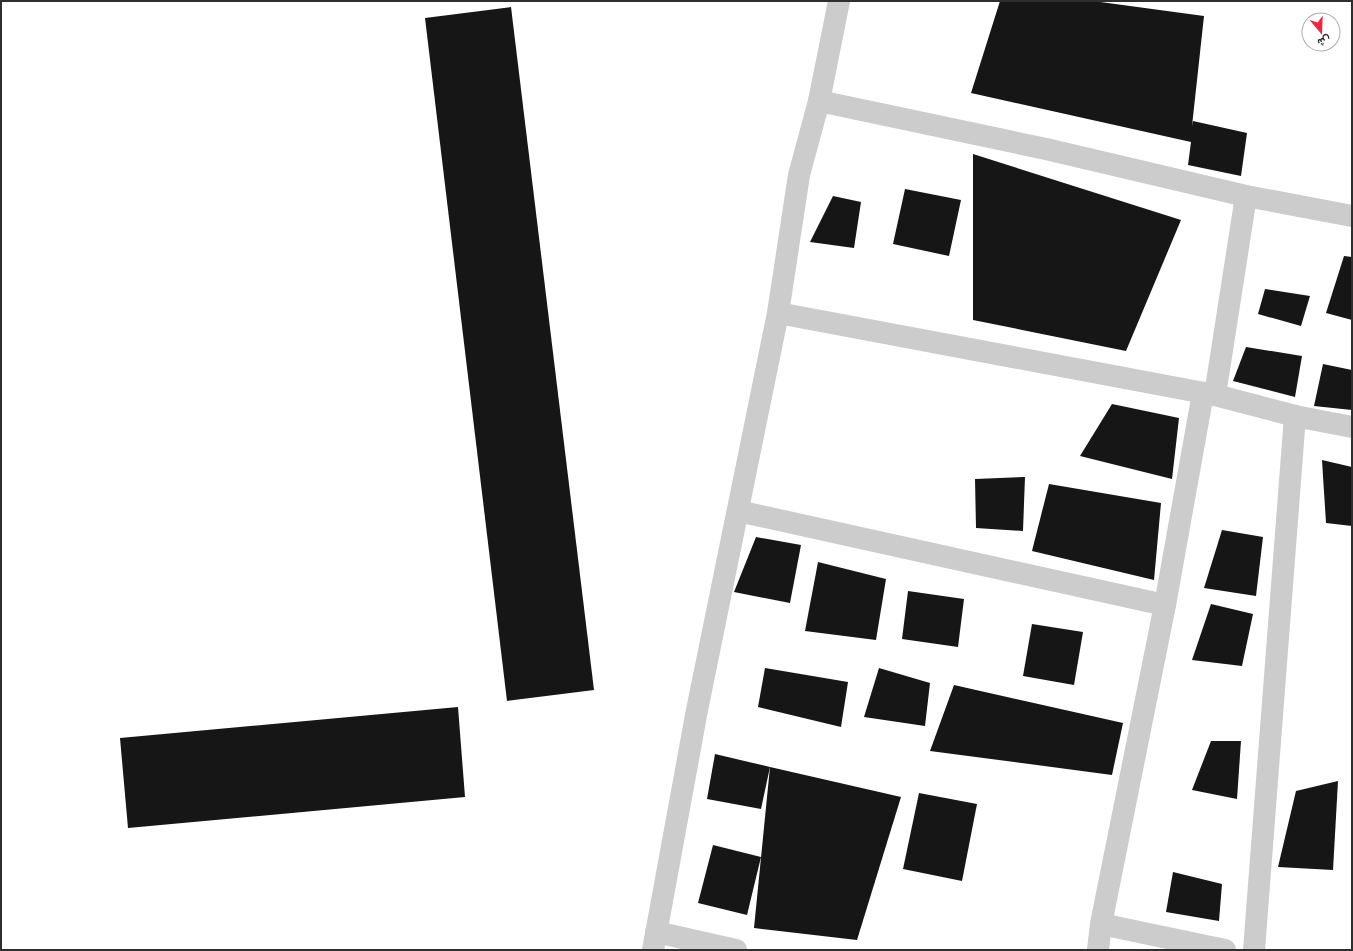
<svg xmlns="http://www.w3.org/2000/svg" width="1353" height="951" font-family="'Noto Sans',Vazirmatn,sans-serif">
<rect width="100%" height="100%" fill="#fff"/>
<!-- building -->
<g fill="#161616">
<path d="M1000,1H1093L1204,16L1192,126L1193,121L1247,133L1241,176L1188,165L1191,142L971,93Z"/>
<path d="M511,7L594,690L507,701L425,18Z"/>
<path d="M973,154L1181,220L1126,351L973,320Z"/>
<path d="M905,189L961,200L949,256L893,244Z"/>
<path d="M833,196L861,202L854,248L810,242Z"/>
<path d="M1344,256L1352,257V320L1326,313Z"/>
<path d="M1265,289L1310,296L1301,326L1258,314Z"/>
<path d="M1246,347L1302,356L1295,397L1233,381Z"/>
<path d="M1323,364L1352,370V410L1314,406Z"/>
<path d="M1112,404L1179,418L1172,479L1080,456Z"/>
<path d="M1322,460L1352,467V526L1326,523Z"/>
<path d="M1025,477L1023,531L976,528L975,479Z"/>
<path d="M1049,484L1161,503L1154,580L1032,551Z"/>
<path d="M1222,530L1263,537L1256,596L1204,588Z"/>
<path d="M756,537L801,545L790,603L734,592Z"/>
<path d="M818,562L886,579L876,640L805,631Z"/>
<path d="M908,591L964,599L958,647L902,639Z"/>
<path d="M1211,604L1253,614L1242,666L1192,660Z"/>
<path d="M1032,624L1083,632L1074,685L1023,676Z"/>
<path d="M765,668L848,682L841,727L758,707Z"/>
<path d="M879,668L930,683L925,726L864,717Z"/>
<path d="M954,685L1123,723L1112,775L930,751Z"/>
<path d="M458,707L465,797L128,828L120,738Z"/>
<path d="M1211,741H1241L1237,799L1192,790Z"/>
<path d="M715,754L770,767L761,809L707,799Z"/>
<path d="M770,767L901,797L857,940L754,928Z"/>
<path d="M1338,781L1333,870L1278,867L1296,791Z"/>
<path d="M919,793L977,804L962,881L903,869Z"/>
<path d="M713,845L761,857L747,915L698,903Z"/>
<path d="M1173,872L1222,884L1219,921L1166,912Z"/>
</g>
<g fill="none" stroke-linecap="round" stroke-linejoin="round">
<!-- street -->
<g stroke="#ccc" stroke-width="22">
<path d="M819,101L1046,149L1246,196L1352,216"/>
<path d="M778,313L1215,395L1295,416L1352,427"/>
<path d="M1215,395L1246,196"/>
<path d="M738,511L1165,605"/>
<path d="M1101,924L1225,950"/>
<path d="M656,932L736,950"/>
<path d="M653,950L697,710L778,313L799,175L819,101L839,1"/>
<path d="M1098,950L1101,924L1165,605L1203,393"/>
<path d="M1254,950L1295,416"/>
</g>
</g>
<!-- border -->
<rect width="1353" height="951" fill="none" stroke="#2f2f2f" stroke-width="4"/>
<!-- north arrow -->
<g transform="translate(1321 32) rotate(161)"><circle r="19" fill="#ffffff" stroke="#acacac"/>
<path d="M0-3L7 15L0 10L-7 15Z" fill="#ef273e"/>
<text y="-6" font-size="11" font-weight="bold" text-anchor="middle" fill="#2f2f2f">ش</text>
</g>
</svg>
